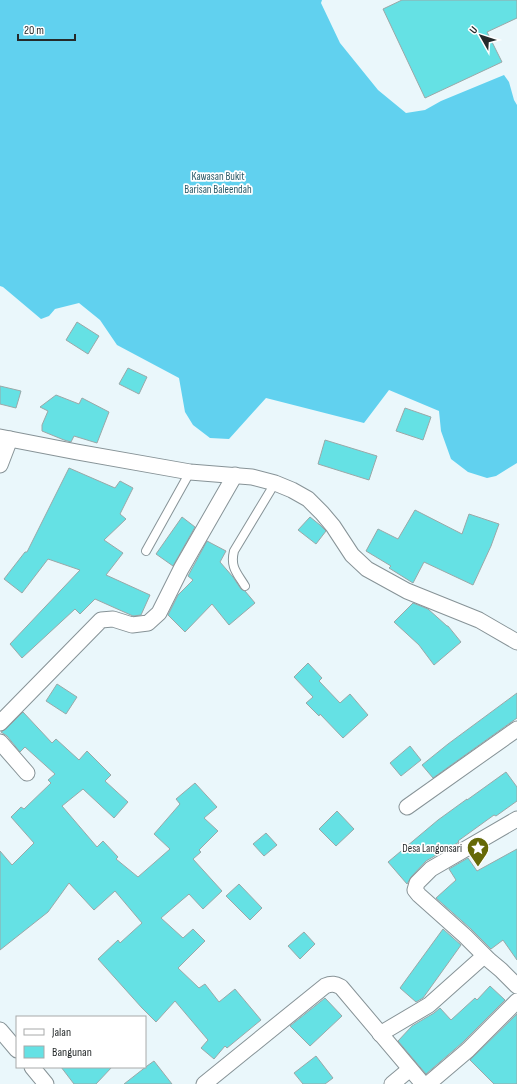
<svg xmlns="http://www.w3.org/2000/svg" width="517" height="1084" font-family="'Sofia Sans Condensed',sans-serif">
<rect width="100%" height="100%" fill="#eaf7fb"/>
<!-- forest -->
<path fill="#61d1ef" d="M0,0H322L321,3L340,43L378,90L406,113L425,110L441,101L504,75L509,82L514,100L517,105V463L496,476L487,478L468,472L451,459L441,431L439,411L389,390L364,423L266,398L229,439L210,438L193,425L185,412L179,378L117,345L100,320L79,303L55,309L49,316L41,319L3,287L0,286Z"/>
<!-- building -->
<g fill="#65e1e4" stroke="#9aa8a8">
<path d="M402,0H517V18L487,32L502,62L425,98L383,9Z"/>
<path d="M77,322L99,336L88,354L66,340Z"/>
<path d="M128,368L147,377L139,394L119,384Z"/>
<path d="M0,386L21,391L16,408L0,404Z"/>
<path d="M56,395L79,404L82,398L109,412L97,443L74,436L71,442L64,440L42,431V425L48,411L40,407Z"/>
<path d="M405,408L431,417L423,440L396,431Z"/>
<path d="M325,440L377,456L369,480L318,464Z"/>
<path d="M69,468L115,488L120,481L133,488L120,514L126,519L104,540L123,553L106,575L150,595L141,615L133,616L95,599L80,614L75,609L22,658L10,644L80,570L48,559L22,593L4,579L25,552H27Z"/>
<path d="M415,510L462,534L469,514L499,524L491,546L473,585L424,562L413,583L389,568L391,566L366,551L378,529L398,539Z"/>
<path d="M182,517L195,527L173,566L156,554Z"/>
<path d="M310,517L320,525L326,531L316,544L298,530Z"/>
<path d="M207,541L226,551L220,562L233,577L241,589L245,591L255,603L229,625L212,604L185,632L168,615L178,595L193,580L188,576Z"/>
<path d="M413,603L428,609L447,626H448L461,642L434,665L419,645L394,622Z"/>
<path d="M308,663L322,678L319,681L340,703L350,694L368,715L343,738L320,714L319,716L306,703L313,697L294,677Z"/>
<path d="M57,684L77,697L66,714L46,701Z"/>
<path d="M517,693V718L433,778L422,765L448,744Z"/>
<path d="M23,712L52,743L56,739L79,760L87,751L111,775L105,781L128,802L114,818L83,789L62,806L97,847L103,841L118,857L116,859L138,877L170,849L154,834L180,804L176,799L195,783L217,807L204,818L218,831L199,850L201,852L193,859L222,891L203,909L189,894L161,918L183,938L193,929L205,941L178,968L199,988L205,984L219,1002L235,989L261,1020L227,1048L225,1046L214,1059L201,1048L208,1040L175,1001L156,1022L142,1008L98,959L118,940L120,943L142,923L115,891L94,910L69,883L48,912L0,950V851L12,865L34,843L11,817L21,807L24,809L51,783L48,780L55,774L25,747L20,752L7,736L1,732L6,729Z"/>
<path d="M410,746L421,760L401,776L390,763Z"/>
<path d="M506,772L517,787V801L496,816L494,815L458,841L459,842L426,861L411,877L407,884L388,862L438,820L467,799V800Z"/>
<path d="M337,811L354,829L336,846L319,829Z"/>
<path d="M266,833L277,845L264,856L253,844Z"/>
<path d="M517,849V960L503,940L491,949L471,929L436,898L456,880L449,869L468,858L477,871Z"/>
<path d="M239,884L262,908L250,920L226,896Z"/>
<path d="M443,929L461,945L423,998L416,1002L400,988Z"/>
<path d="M304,932L315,944L300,959L288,946Z"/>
<path d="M490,986L505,1000L462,1043L426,1074L398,1041L412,1026L434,1013L440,1008L451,1020L475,998L477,1000Z"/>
<path d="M325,998L342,1016L310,1046L290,1026Z"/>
<path d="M517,1014V1084H494L470,1060Z"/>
<path d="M316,1056L333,1078L325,1084H303L294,1073Z"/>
<path d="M154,1061L172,1084H124L147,1066Z"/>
<path d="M61,1067H112L96,1084H74Z"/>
</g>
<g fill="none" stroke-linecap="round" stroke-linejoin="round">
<!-- lane casing -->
<g stroke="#879397" stroke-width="10">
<g id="lane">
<path d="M146,551L190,472"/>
<path d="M245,586C237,573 230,567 234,551L275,483"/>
</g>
</g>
<!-- street casing -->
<g stroke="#879397" stroke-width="17">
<g id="street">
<path d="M0,437L77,452L190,472L252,477L275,483L292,490L308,499L322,513L333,526L352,555L367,569L407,591L479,620L517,642"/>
<path d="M0,465L10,439"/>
<path d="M0,723L101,620L113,619L132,625L148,623L159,613L181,569L235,475"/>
<path d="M0,742L27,773"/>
<path d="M407,807L517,729"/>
<path d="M517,819L431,869L417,883L415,890L419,895L465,936L489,960L501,970L517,986"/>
<path d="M0,1030L17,1050"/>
<path d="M380,1034L429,1005L484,956"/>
<path d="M32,1067L46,1084"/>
<path d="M204,1084L325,986C332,983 335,984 341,987L423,1084"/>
<path d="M392,1084L410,1069"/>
<path d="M428,1084L468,1050L517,1001"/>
</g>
</g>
<!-- lane -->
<use href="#lane" stroke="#fff" stroke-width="8"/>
<!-- street -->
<use href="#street" stroke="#fff" stroke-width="15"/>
</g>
<!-- icons -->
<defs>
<g id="sight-pin" transform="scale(1.15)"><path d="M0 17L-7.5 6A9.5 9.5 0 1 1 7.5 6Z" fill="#656907" stroke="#fff"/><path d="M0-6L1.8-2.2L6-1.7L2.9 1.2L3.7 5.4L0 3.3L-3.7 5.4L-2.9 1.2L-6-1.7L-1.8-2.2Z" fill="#fff"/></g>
</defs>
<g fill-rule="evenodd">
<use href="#sight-pin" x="478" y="848"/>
</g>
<g text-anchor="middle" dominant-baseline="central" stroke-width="3.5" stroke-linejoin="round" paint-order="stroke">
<!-- park labels -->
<g font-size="11" fill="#2c5b69" stroke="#fff">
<text x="218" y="176">Kawasan Bukit<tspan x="218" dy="13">Barisan Baleendah</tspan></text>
</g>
<!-- poi labels -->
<g font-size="11" fill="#252a2b" stroke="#fff" text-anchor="end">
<text x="462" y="848">Desa Langonsari</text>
</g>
</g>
<!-- legend -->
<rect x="16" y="1016" width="130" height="52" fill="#ffffff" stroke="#a8aaaa"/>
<rect x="24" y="1029" width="20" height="6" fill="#ffffff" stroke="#a8aaaa"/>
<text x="52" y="1036" font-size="12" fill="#252a2b">Jalan</text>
<rect x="24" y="1046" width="20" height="12" fill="#65e1e4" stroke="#a8aaaa"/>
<text x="52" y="1056" font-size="12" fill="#252a2b">Bangunan</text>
<!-- north arrow -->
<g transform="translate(481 36) rotate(309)" stroke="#ffffff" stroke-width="3" paint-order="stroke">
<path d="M0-3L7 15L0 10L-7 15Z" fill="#252a2b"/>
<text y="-6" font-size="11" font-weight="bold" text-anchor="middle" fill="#252a2b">U</text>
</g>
<!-- scale -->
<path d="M18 34v6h57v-6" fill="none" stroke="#252a2b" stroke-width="2"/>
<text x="24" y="34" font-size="12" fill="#252a2b" stroke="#ffffff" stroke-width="3" paint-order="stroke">20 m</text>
</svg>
